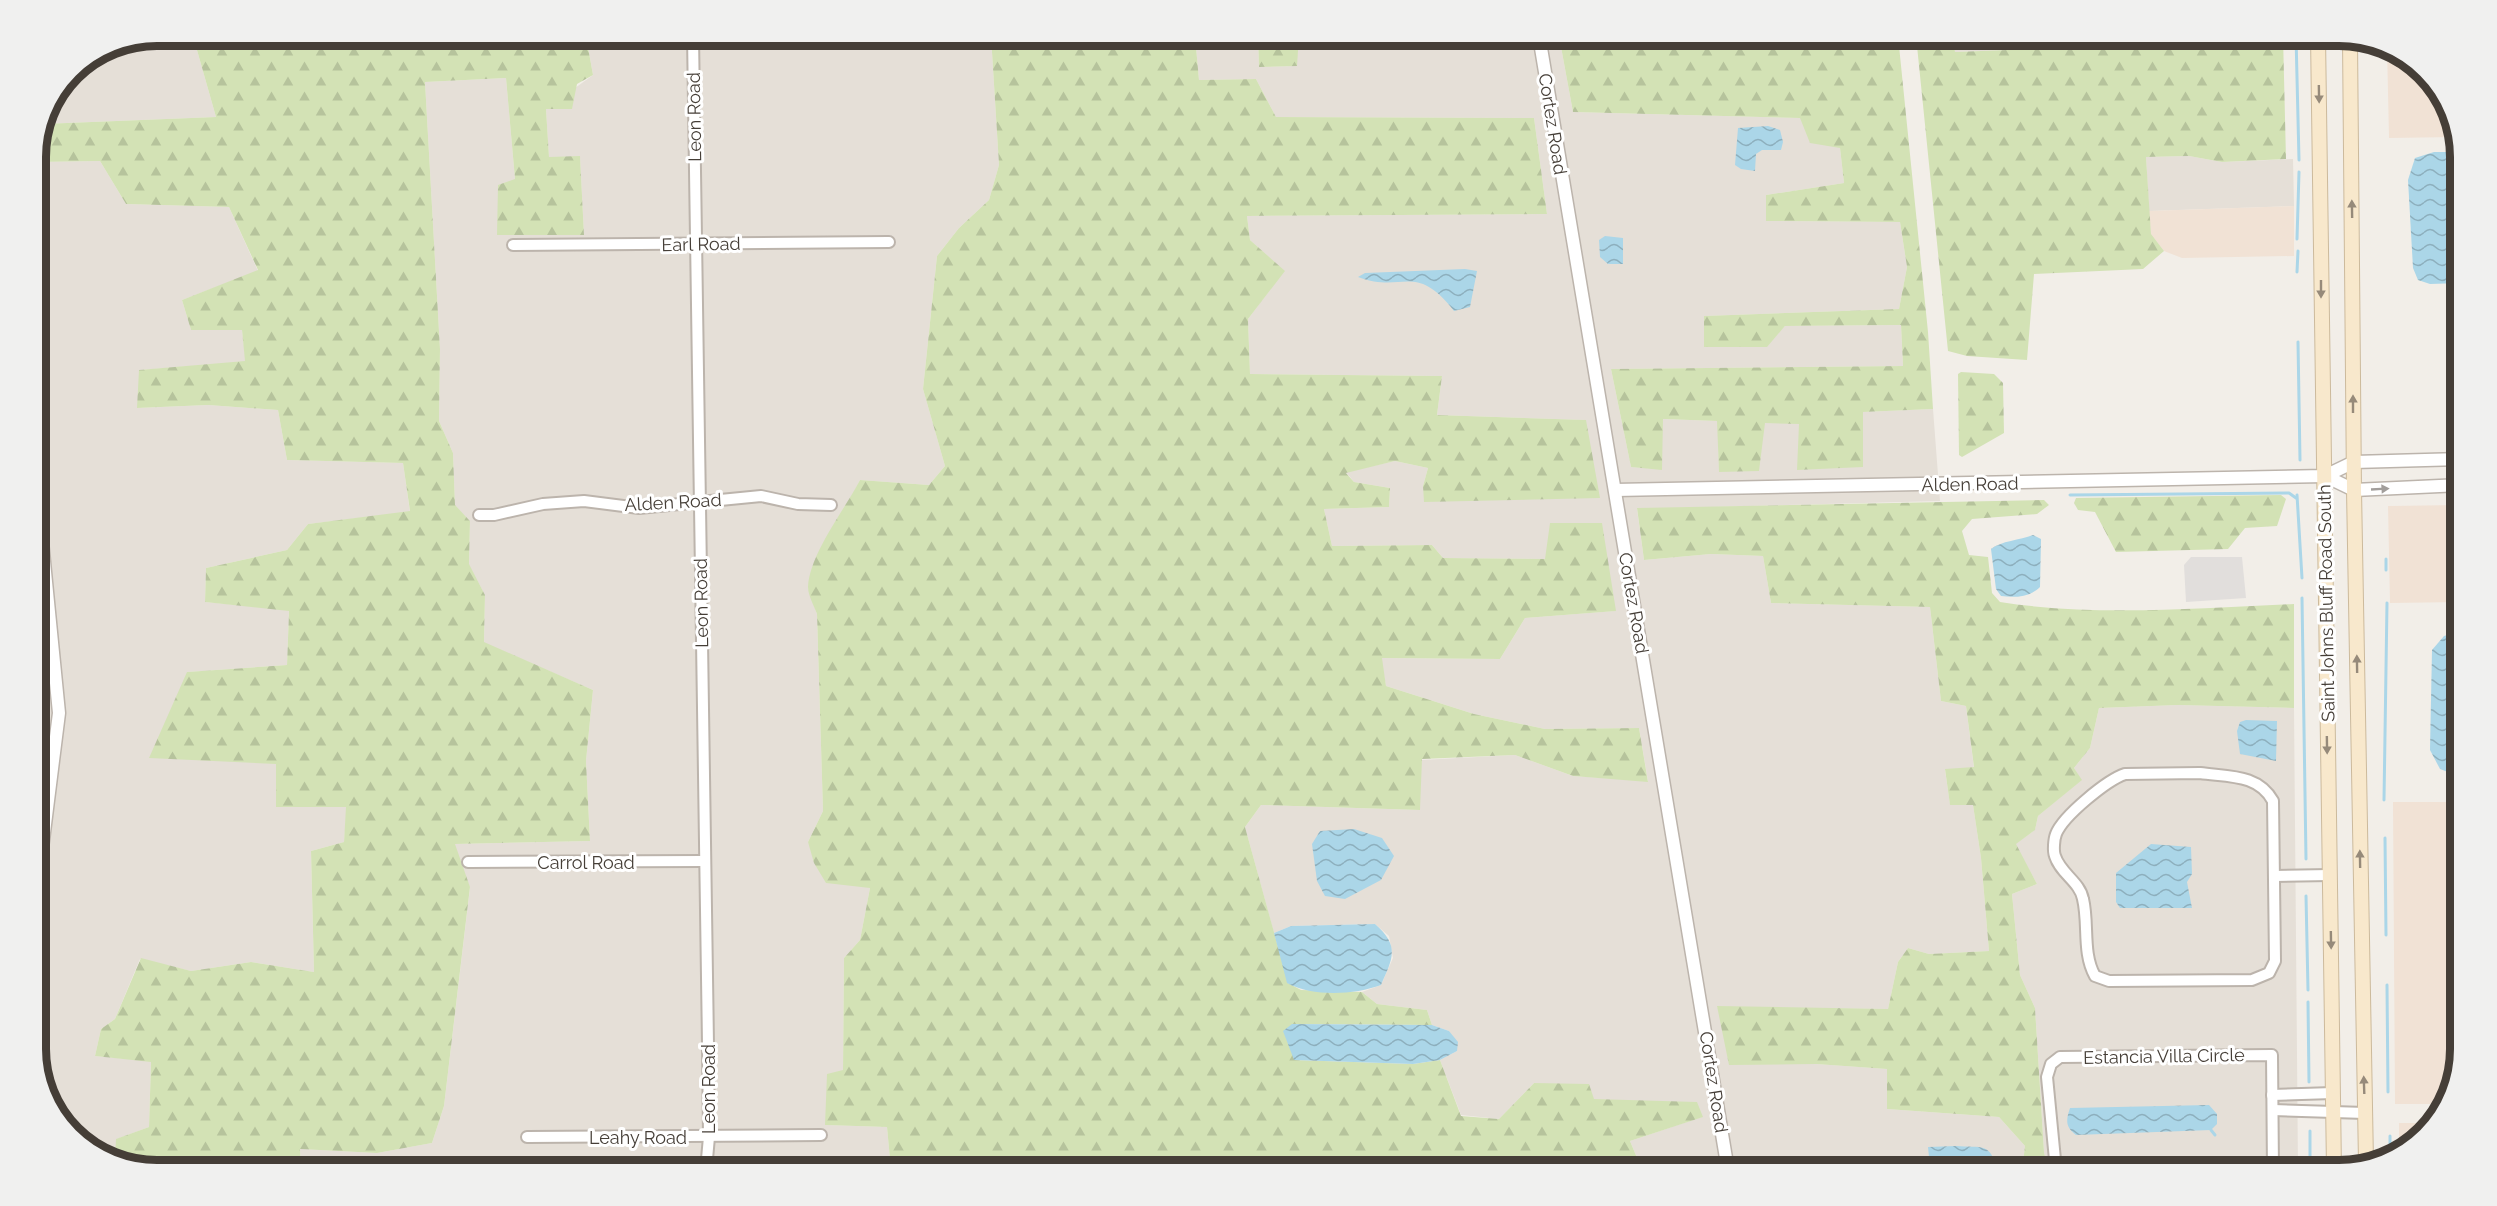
<svg xmlns="http://www.w3.org/2000/svg" width="2497" height="1206" font-family="Raleway,sans-serif">
<defs>
<pattern id="forest-firs" width="22" height="20" patternUnits="userSpaceOnUse" patternTransform="scale(1.5)"><rect width="22" height="20" fill="#d3e2b5"/><path d="M5 1l3.5 6h-7zM16 11l3.5 6h-7z" fill="#b6c39c"/></pattern>
<pattern id="water-waves" width="16" height="10" patternUnits="userSpaceOnUse" patternTransform="scale(1.5)"><rect width="16" height="10" fill="#abd6e8"/><path d="M0 5q4-4 8 0t8 0" fill="none" stroke="#8dafbd"/></pattern>
</defs>
<rect width="100%" height="100%" fill="#f2eee8"/>
<!-- residential -->
<g fill="#e5dfd7">
<path d="M158,36H193L216,117L42,124L45,111L72,71L112,45Z"/>
<path d="M586,36H991L999,165L989,200L959,228L937,256L923,389L945,466L929,485L860,480L808,588L817,614L823,811L808,842L870,888L860,940L844,958L843,1070L825,1125L887,1127L891,1170H467L456,1159L434,1170H301L300,1149L377,1153L432,1143L444,1106L470,888L454,844L590,841L586,761L593,690L484,643L485,595L469,565L470,521L455,506L453,453L439,421L440,349L425,82L506,78L515,179L584,235L580,157L549,158L546,109L593,75Z"/>
<path d="M1195,36H1258L1259,67L1296,66L1299,36H1559L1573,112L1801,118L1840,148L1844,183L1766,195V221L1900,222L1907,267L1899,309L1705,316L1704,346L1766,347L1785,326L1901,325L1903,366L1611,369L1631,467L1661,469L1662,419L1718,421L1719,471L1764,423H1799L1863,467V412L1933,409L1940,501L1637,509L1644,560L1711,554L1763,556L1771,603L1930,607L1941,701L1966,706L1974,768L1945,770L1950,804L1973,805L1981,858L1989,951L1929,954L1908,948L1898,962L1888,1009L1717,1007L1816,1064L1888,1069L1887,1109L1999,1117L2025,1146L2022,1170H1642L1630,1141L1702,1117L1594,1099L1534,1083L1499,1119L1461,1115L1440,1060L1457,1051L1449,1031L1432,1025L1427,1010L1377,1004L1362,992L1381,985L1393,958L1389,936L1375,924L1291,926L1274,933L1245,827L1261,805L1419,810L1421,760L1515,755L1573,776L1648,781L1639,728L1545,729L1474,714L1386,686L1381,658L1500,659L1525,618L1615,611L1545,559L1443,558L1432,545L1332,546L1324,509L1389,507L1390,488L1354,482L1346,472L1395,461L1428,468L1423,486L1585,420L1437,415L1442,376L1250,374L1248,319L1284,271L1250,240L1247,216L1547,214L1534,118L1276,117L1256,79L1199,80Z"/>
<path d="M1953,36H2007L2008,50L1955,52Z"/>
<path d="M2189,156L2222,162L2293,159L2294,206L2149,211L2146,157Z"/>
<path d="M100,161L126,204L229,207L258,271L182,300L191,330H242L246,362L140,370L138,408L208,405L278,410L287,460L403,463L410,512L308,524L287,550L206,568L205,602L289,610L287,665L187,672L277,764L347,807L344,842L311,851L314,972L251,962L191,971L140,959L115,1019L101,1029L95,1056L151,1061L149,1127L117,1139L115,1160L104,1158L57,1116L36,1057V162Z"/>
<path d="M2178,705L2294,708L2298,1170H2048L2044,1152L2035,1008L2020,975L2012,894L2037,884L2015,844L2035,830L2038,816L2081,780L2074,768L2090,748L2099,708Z"/>
</g>
<!-- commercial -->
<g fill="#f1e2d5">
<path d="M2387,47L2393,48L2441,90L2456,137L2389,138Z"/>
<path d="M2294,206V256L2182,258L2164,251L2151,235L2149,211Z"/>
<path d="M2461,505V602L2390,603L2388,506Z"/>
<path d="M2393,802H2461V1048L2446,1104H2395Z"/>
<path d="M2399,1123H2430L2407,1150L2399,1152Z"/>
</g>
<!-- forest -->
<g fill="url(#forest-firs)">
<path d="M193,36H586L593,75L577,84L572,109H546L549,157L580,156L584,235H497L498,185L515,179L506,78L425,82L440,349L439,421L453,453L455,505L470,521L469,564L485,595L484,642L593,690L586,761L590,841L455,844L470,887L444,1106L432,1143L377,1153L300,1149L301,1170H158L115,1160L116,1139L149,1127L151,1062L95,1056L101,1029L115,1019L141,958L191,971L251,962L314,972L311,851L344,842L346,807H276V764L149,758L187,672L287,665L289,611L205,602L206,568L287,550L308,524L410,511L403,463L287,460L278,410L208,405L137,408L139,370L245,361L242,330H191L182,300L258,270L229,207L126,204L100,161L36,162L42,124L216,117Z"/>
<path d="M991,36H1195L1199,80L1256,79L1276,117L1534,118L1547,214L1247,216L1250,240L1285,271L1248,319L1250,374L1442,376L1437,415L1586,420L1600,498L1424,502L1423,486L1428,468L1395,461L1346,473L1354,482L1390,488L1389,507L1324,509L1332,546L1432,545L1443,558L1545,559L1550,523H1602L1616,611L1525,618L1500,659L1382,658L1386,686L1474,714L1545,729L1639,728L1648,782L1573,776L1515,755L1422,759L1420,810L1261,805L1245,827L1288,983L1301,990L1362,992L1377,1004L1427,1010L1432,1025L1292,1024L1294,1060L1413,1064L1440,1060L1461,1116L1499,1119L1534,1083L1589,1084L1594,1099L1697,1102L1703,1117L1630,1141L1642,1170H891L887,1127L825,1125L827,1074L843,1070L844,958L860,940L870,888L826,883L814,863L808,842L823,811L817,614C814,606 808,595 808,587C810,553 844,511 860,480L929,485L945,466L923,389L937,256L959,228L989,200L999,165Z"/>
<path d="M1258,36H1299L1297,66L1259,67Z"/>
<path d="M1559,36H1898L1928,332L1933,409L1863,412V467L1797,470L1799,424L1765,423L1759,471L1719,472L1717,421L1663,419L1662,470L1631,467L1611,369L1903,366L1901,325L1785,326L1767,347H1704V316L1899,309L1907,267L1900,222L1766,221V195L1844,183L1840,148L1810,143L1800,118L1573,112Z"/>
<path d="M1916,36H1953L1955,52L2007,50V36H2283L2286,159L2222,162L2189,156L2146,157L2151,234L2164,251L2143,269L2034,274L2027,360L1967,356L1948,351Z"/>
<path d="M1961,372L1994,374L2003,383L2004,433L1962,457L1959,455L1958,374Z"/>
<path d="M2281,495L2286,499L2277,526L2245,528L2228,549L2116,552L2095,512L2078,510L2074,503L2076,498Z"/>
<path d="M2044,500L2049,505L2037,514L1972,519L1962,531L1969,555L1988,557L1992,593L2000,602C2096,617 2197,608 2294,604V708L2178,705L2099,708L2090,748L2074,768L2082,780L2038,816L2035,830L2016,844L2037,884L2012,894L2020,975L2035,1008L2044,1152L2048,1170H2022L2025,1146L1999,1117L1887,1109V1069L1816,1064L1729,1065L1717,1006L1888,1009L1898,962L1908,948L1929,954L1989,951L1981,858L1973,805H1950L1945,769L1974,767L1966,706L1941,701L1930,607L1771,603L1763,556L1711,554L1644,560L1637,508Z"/>
</g>
<!-- parking -->
<path fill="#e1dedc" d="M2191,557H2242L2246,598L2186,602L2184,565Z"/>
<!-- water -->
<g fill="url(#water-waves)">
<path d="M1768,126L1780,130L1783,142L1781,150H1762L1756,154L1755,171L1741,169L1735,165L1738,128Z"/>
<path d="M2434,152H2461V283L2430,284L2418,280L2413,268L2408,180L2415,158Z"/>
<path d="M1605,236L1623,238V264H1608L1600,257L1599,240Z"/>
<path d="M1465,269L1477,271L1470,307L1454,311C1415,261 1403,294 1358,277L1365,273Z"/>
<path d="M2033,535L2041,539L2040,587C2030,597 2015,598 2001,596L1996,589L1991,549C2001,541 2020,540 2033,535Z"/>
<path d="M2461,631V777L2440,769L2430,750L2432,650L2444,636Z"/>
<path d="M2246,720L2277,721L2276,761L2240,754L2237,731L2240,722Z"/>
<path d="M1354,829L1382,838L1394,856L1381,880L1345,899L1325,896L1317,881L1312,844L1320,831Z"/>
<path d="M2151,844L2191,847L2192,874L2187,882L2192,908H2120L2116,902V873Z"/>
<path d="M1375,924C1400,946 1393,958 1381,985C1354,995 1313,997 1287,983L1274,933L1291,926Z"/>
<path d="M1292,1024L1432,1025L1449,1031L1458,1042L1457,1051L1440,1060L1413,1064L1294,1060L1283,1031Z"/>
<path d="M2209,1105L2217,1114V1124L2211,1130L2076,1135C2065,1127 2066,1120 2070,1108Z"/>
<path d="M1956,1146C1981,1148 1992,1142 1996,1170H1940L1929,1157L1928,1147Z"/>
</g>
<g fill="none" stroke-linecap="round" stroke-linejoin="round">
<!-- stream -->
<g stroke="#abd6e8" stroke-width="3">
<path d="M2296,36L2299,160"/>
<path d="M2297,239L2299,172"/>
<path d="M2297,272L2298,251"/>
<path d="M2298,342L2300,460"/>
<path d="M2070,495L2289,493L2296,498"/>
<path d="M2297,495L2302,578"/>
<path d="M2386,559V570"/>
<path d="M2302,598L2306,859"/>
<path d="M2384,800L2387,603"/>
<path d="M2385,838L2386,935"/>
<path d="M2306,896L2308,990"/>
<path d="M2387,985L2388,1092"/>
<path d="M2308,1002L2309,1082"/>
<path d="M2211,1130L2215,1135"/>
<path d="M2310,1131V1170"/>
<path d="M2390,1136V1155"/>
</g>
<!-- minor casing -->
<g stroke="#bcb4ac" stroke-width="14">
<g id="minor">
<path d="M693,36L708,1044L709,1137L706,1170"/>
<path d="M513,245L889,242"/>
<path d="M479,515H494L543,504L584,501L639,508L761,496L798,504L831,505"/>
<path d="M2200,773C2229,777 2258,774 2273,801L2275,961L2269,973L2252,980L2109,981L2095,976C2082,953 2089,924 2083,899C2080,882 2060,873 2055,856C2053,851 2054,839 2056,834C2063,816 2107,780 2125,774Z"/>
<path d="M468,862L704,861"/>
<path d="M2274,876L2330,875"/>
<path d="M2272,1095L2333,1093"/>
<path d="M2273,1110L2365,1113"/>
<path d="M527,1137L821,1135"/>
<path d="M2056,1170L2047,1077L2051,1064L2060,1057L2272,1055L2273,1170"/>
</g>
</g>
<!-- tertiary casing -->
<g stroke="#bcb4ac" stroke-width="15">
<g id="tertiary">
<path d="M1539,36L1728,1170"/>
<path d="M2325,476L2354,490L2461,485"/>
<path d="M36,481L59,713L36,896"/>
<path d="M1615,490L2325,476L2354,462L2461,459"/>
</g>
</g>
<!-- secondary casing -->
<g stroke="#ccba9c" stroke-width="16">
<g id="secondary">
<path d="M2318,36L2334,1170"/>
<path d="M2350,39L2354,490L2366,1162"/>
</g>
</g>
<!-- minor -->
<use href="#minor" stroke="#fff" stroke-width="10"/>
<!-- tertiary -->
<use href="#tertiary" stroke="#fff" stroke-width="12"/>
<!-- secondary -->
<use href="#secondary" stroke="#f8e8cc" stroke-width="14"/>
</g>
<!-- one-way arrows -->
<defs><path id="oneway-solid" d="M-6-.8H1V-3.2L6.5 0L1 3.2V.8H-6Z" transform="scale(1.5)"/></defs>
<g fill="#968a7a">
<use href="#oneway-solid" transform="translate(2319 94) rotate(89)"/>
<use href="#oneway-solid" transform="translate(2352 209) rotate(-91)"/>
<use href="#oneway-solid" transform="translate(2321 289) rotate(90)"/>
<use href="#oneway-solid" transform="translate(2353 404) rotate(-90)"/>
<use href="#oneway-solid" transform="translate(2357 664) rotate(-91)"/>
<use href="#oneway-solid" transform="translate(2327 745) rotate(89)"/>
<use href="#oneway-solid" transform="translate(2360 859) rotate(-91)"/>
<use href="#oneway-solid" transform="translate(2331 940) rotate(89)"/>
<use href="#oneway-solid" transform="translate(2364 1085) rotate(-92)"/>
</g>
<use fill="#a29e9b" href="#oneway-solid" transform="translate(2380 489) rotate(-3)"/>
<g text-anchor="middle" dominant-baseline="central" stroke-width="6" stroke-linejoin="round" paint-order="stroke">
<!-- street labels -->
<g font-size="18" fill="#453e37" stroke="#fff">
<text transform="translate(694 117) rotate(-91)">Leon Road</text>
<text transform="translate(1553 124) rotate(81)">Cortez Road</text>
<text transform="translate(701 244) rotate(-1)">Earl Road</text>
<text transform="translate(1970 484) rotate(-1)">Alden Road</text>
<text transform="translate(673 502) rotate(-3)">Alden Road</text>
<text transform="translate(701 603) rotate(-91)">Leon Road</text>
<text transform="translate(1634 603) rotate(80)">Cortez Road</text>
<text transform="translate(2326 603) rotate(-91)">Saint Johns Bluff Road South</text>
<text x="586" y="862">Carrol Road</text>
<text transform="translate(2164 1056) rotate(-1)">Estancia Villa Circle</text>
<text transform="translate(1714 1082) rotate(81)">Cortez Road</text>
<text transform="translate(708 1089) rotate(-90)">Leon Road</text>
<text x="638" y="1137">Leahy Road</text>
</g>
</g>
<!-- crop -->
<path d="M0 0H2497V1206H0ZM157 46H2339A111 111 0 0 1 2450 157V1049A111 111 0 0 1 2339 1160H157A111 111 0 0 1 46 1049V157A111 111 0 0 1 157 46Z" fill="#f0f0ef" fill-rule="evenodd"/>
<path fill="none" stroke="#453e37" stroke-width="8" d="M157 46H2339A111 111 0 0 1 2450 157V1049A111 111 0 0 1 2339 1160H157A111 111 0 0 1 46 1049V157A111 111 0 0 1 157 46Z"/>
</svg>
